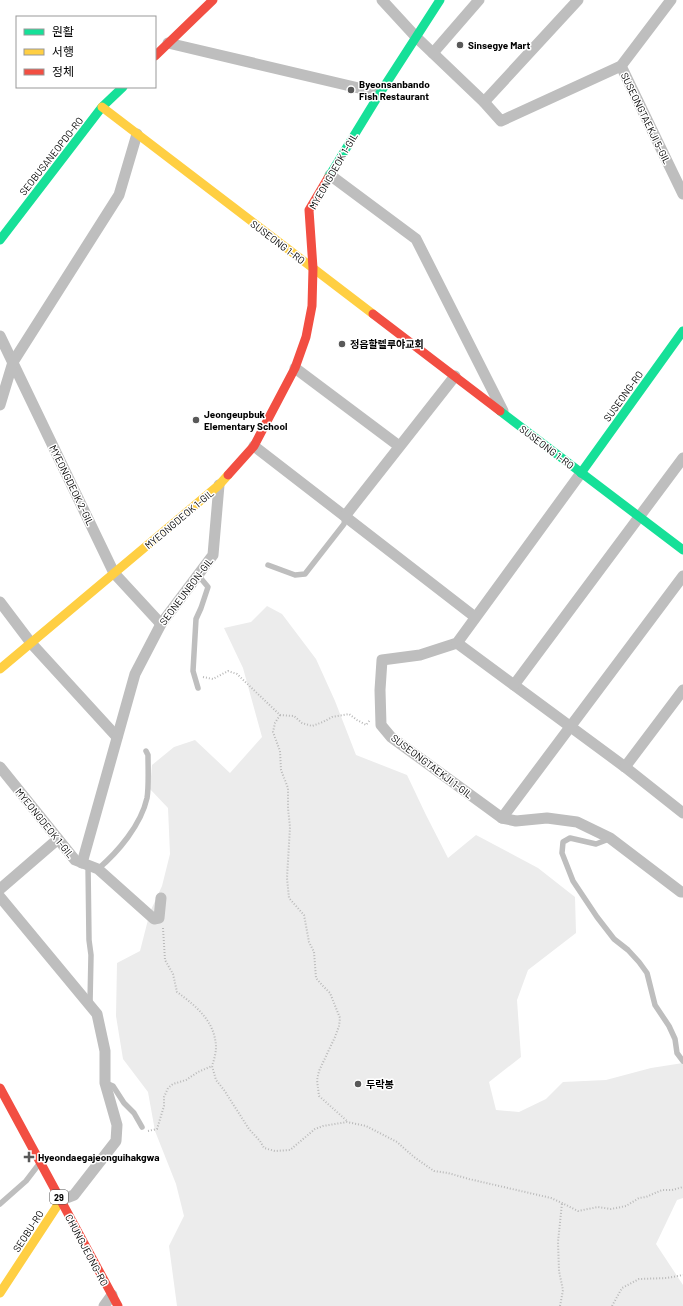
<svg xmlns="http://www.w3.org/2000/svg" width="683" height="1306" font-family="Barlow,'Noto Sans KR',sans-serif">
<rect width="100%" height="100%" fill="#fff"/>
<!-- green -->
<path fill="#ececec" d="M267,606L282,614L316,659L335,701L356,755L407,775L426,815L448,858L476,835L538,868L575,897L576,933L528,970L517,1000L521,1057L489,1082L496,1110L519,1112L546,1099L563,1082L606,1080L651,1068L683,1063V1198L677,1200L656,1244L683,1285V1306H177L169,1246L184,1216L176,1184L155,1131L148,1092L123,1059L116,1016L117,963L140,951L150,912L162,886L170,854L168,808L150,789L152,765L174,747L195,740L230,773L262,737L243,668L224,628L251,622Z"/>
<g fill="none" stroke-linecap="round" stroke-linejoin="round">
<!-- path -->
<g stroke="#b9b9b9" stroke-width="2" stroke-dasharray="1 2" stroke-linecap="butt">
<path d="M203,677L213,679L228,671L237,674L280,715L294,716L302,723L312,726L323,722L332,717L349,714L357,720L366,725L370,720"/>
<path d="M280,715L275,723L273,732L280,751L281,770L288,788V808L290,827L287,878L289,898L304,915L309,942L314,952L316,978L322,985L330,993L340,1018L339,1026L335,1037L319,1071L317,1080L319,1096L347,1121"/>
<path d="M163,928L165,960L173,974L177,992C196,1006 215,1021 216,1047C216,1053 214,1060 212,1066"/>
<path d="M148,1131L157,1129L164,1106V1097L168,1088L173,1084L186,1080L198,1072L212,1066L216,1080L224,1090L249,1129L260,1141L264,1148L275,1151L290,1150L315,1129L323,1126L347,1122L366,1126L397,1142L414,1157L434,1171L448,1173L469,1179L551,1198L562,1203L578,1211L598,1207L611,1209L626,1206L639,1198L646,1197L662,1190H672L683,1187"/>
<path d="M560,1306L563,1290L559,1271L558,1242L562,1203"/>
<path d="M612,1306L622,1288L639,1279L667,1278L683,1275"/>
</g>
<!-- lane -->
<g stroke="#bebebe" stroke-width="5.5">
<path d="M268,565L295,575L305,574L344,524L345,516"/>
<path d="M198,575L208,587L201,608L196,619L193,671L198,688"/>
<path d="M609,839L596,844L570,838L563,842L562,853L573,881L597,917L614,939L628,950L639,962L647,973L655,1005L669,1026L675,1039L677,1053L683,1061"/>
<path d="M88,865L89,940L91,955L90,1003"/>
<path d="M98,869C118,852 141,825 147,798C149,787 148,767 148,755L146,751"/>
<path d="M106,1083L113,1086L124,1103L134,1113L142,1127"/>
<path d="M0,1204L26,1181L39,1164"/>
</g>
<!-- street -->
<g stroke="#bebebe" stroke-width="11">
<path d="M382,0L416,37L484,102L501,121L621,66L671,0"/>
<path d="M168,43L380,93"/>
<path d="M433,53L479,0"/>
<path d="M621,66L683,194"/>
<path d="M484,102L578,0"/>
<path d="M330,175L416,239L503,411"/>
<path d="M0,336L114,573L161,624"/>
<path d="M295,368L399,446"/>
<path d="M0,405L13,362L119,195L137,134"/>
<path d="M254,446L475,617"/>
<path d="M581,473L457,643L420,655L382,660L380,690L381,725L391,737L502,818L516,821L547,818L577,822L610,838L681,892H683"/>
<path d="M345,516L455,376"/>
<path d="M0,602L31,643L117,737"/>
<path d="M457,643L625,767L683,813"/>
<path d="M514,685L683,458"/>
<path d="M0,767L75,860L98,869L154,919L159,918L161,898"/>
<path d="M625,767L683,690"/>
<path d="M502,818L683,576"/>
<path d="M82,863L135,674L161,624L213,555L219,485"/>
<path d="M0,889L58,839"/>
<path d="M0,897L97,1014L105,1051V1083L117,1125L116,1141L74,1195L61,1200"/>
<path d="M104,1306L112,1295"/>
</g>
<!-- fast -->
<g stroke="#16e098" stroke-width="9">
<path d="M328,178L380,93L440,0"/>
<path d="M0,240L102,107L123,87"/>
<path d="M500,411L683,550"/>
<path d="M581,473L683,331"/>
</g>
<!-- slow -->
<g stroke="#ffcf43" stroke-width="9">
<path d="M102,107L373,314"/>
<path d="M0,669L219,485L228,475"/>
<path d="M0,1293L61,1200"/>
</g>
<!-- jam -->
<g stroke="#f24e42" stroke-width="9">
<path d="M155,56L213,0"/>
<path d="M373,314L500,411"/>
<path d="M228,475L254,446L295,368L306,337L312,306L313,268L309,210L328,178"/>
<path d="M0,1088L118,1306"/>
</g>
</g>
<!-- markers -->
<g fill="#595959" stroke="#fff" stroke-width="1.5">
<circle cx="460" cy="45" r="4"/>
<circle cx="351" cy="90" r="4"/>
<circle cx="342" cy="344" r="4"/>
<circle cx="196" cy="420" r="4"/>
<circle cx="358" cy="1084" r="4"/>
<path d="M27 1151h4v4h4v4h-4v4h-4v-4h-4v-4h4z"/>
</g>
<g text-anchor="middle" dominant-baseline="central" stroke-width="3" stroke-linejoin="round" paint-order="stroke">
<!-- shield labels -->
<rect fill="#fff" stroke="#4c4c4c" stroke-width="1" x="50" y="1190" width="18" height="14" rx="3"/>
<g font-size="9" font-weight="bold" fill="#000">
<text x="59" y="1197">29</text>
</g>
<!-- poi labels -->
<g font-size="10" font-weight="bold" fill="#000" stroke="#fff" text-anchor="start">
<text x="468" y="45">Sinsegye Mart</text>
<text x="359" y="84">Byeonsanbando<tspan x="359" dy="12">Fish Restaurant</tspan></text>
<text x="350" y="344">정읍할렐루야교회</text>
<text x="204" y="414">Jeongeupbuk<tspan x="204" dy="12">Elementary School</tspan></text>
<text x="366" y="1084">두락봉</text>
<text x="38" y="1157">Hyeondaegajeonguihakgwa</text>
</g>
<!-- street labels -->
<g font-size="10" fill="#000" stroke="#fff">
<text transform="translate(646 118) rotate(64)">SUSEONGTAEKJI 5-GIL</text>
<text transform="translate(51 156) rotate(-52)">SEOBUSANEOPDO-RO</text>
<text transform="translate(333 171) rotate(-60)">MYEONGDEOK 1-GIL</text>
<text transform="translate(278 242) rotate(37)">SUSEONG 1-RO</text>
<text transform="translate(623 396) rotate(-54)">SUSEONG-RO</text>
<text transform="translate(547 447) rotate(37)">SUSEONG 1-RO</text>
<text transform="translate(72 485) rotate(64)">MYEONGDEOK 2-GIL</text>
<text transform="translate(179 519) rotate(-40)">MYEONGDEOK 1-GIL</text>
<text transform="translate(186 591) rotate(-53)">SEONEUNBON-GIL</text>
<text transform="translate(432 766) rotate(37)">SUSEONGTAEKJI 1-GIL</text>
<text transform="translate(45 823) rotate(51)">MYEONGDEOK 1-GIL</text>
<text transform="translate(28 1231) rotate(-57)">SEOBU-RO</text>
<text transform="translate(87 1250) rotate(62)">CHUNGJEONG-RO</text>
</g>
</g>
<!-- legend -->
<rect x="16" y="16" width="140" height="72" fill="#ffffff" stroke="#999999"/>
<rect x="24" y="29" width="20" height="6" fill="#16e098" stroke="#999999"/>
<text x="52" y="36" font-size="12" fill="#000000">원활</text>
<rect x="24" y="49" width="20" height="6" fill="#ffcf43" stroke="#999999"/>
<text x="52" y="56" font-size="12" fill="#000000">서행</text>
<rect x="24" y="69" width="20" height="6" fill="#f24e42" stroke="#999999"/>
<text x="52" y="76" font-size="12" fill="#000000">정체</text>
</svg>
